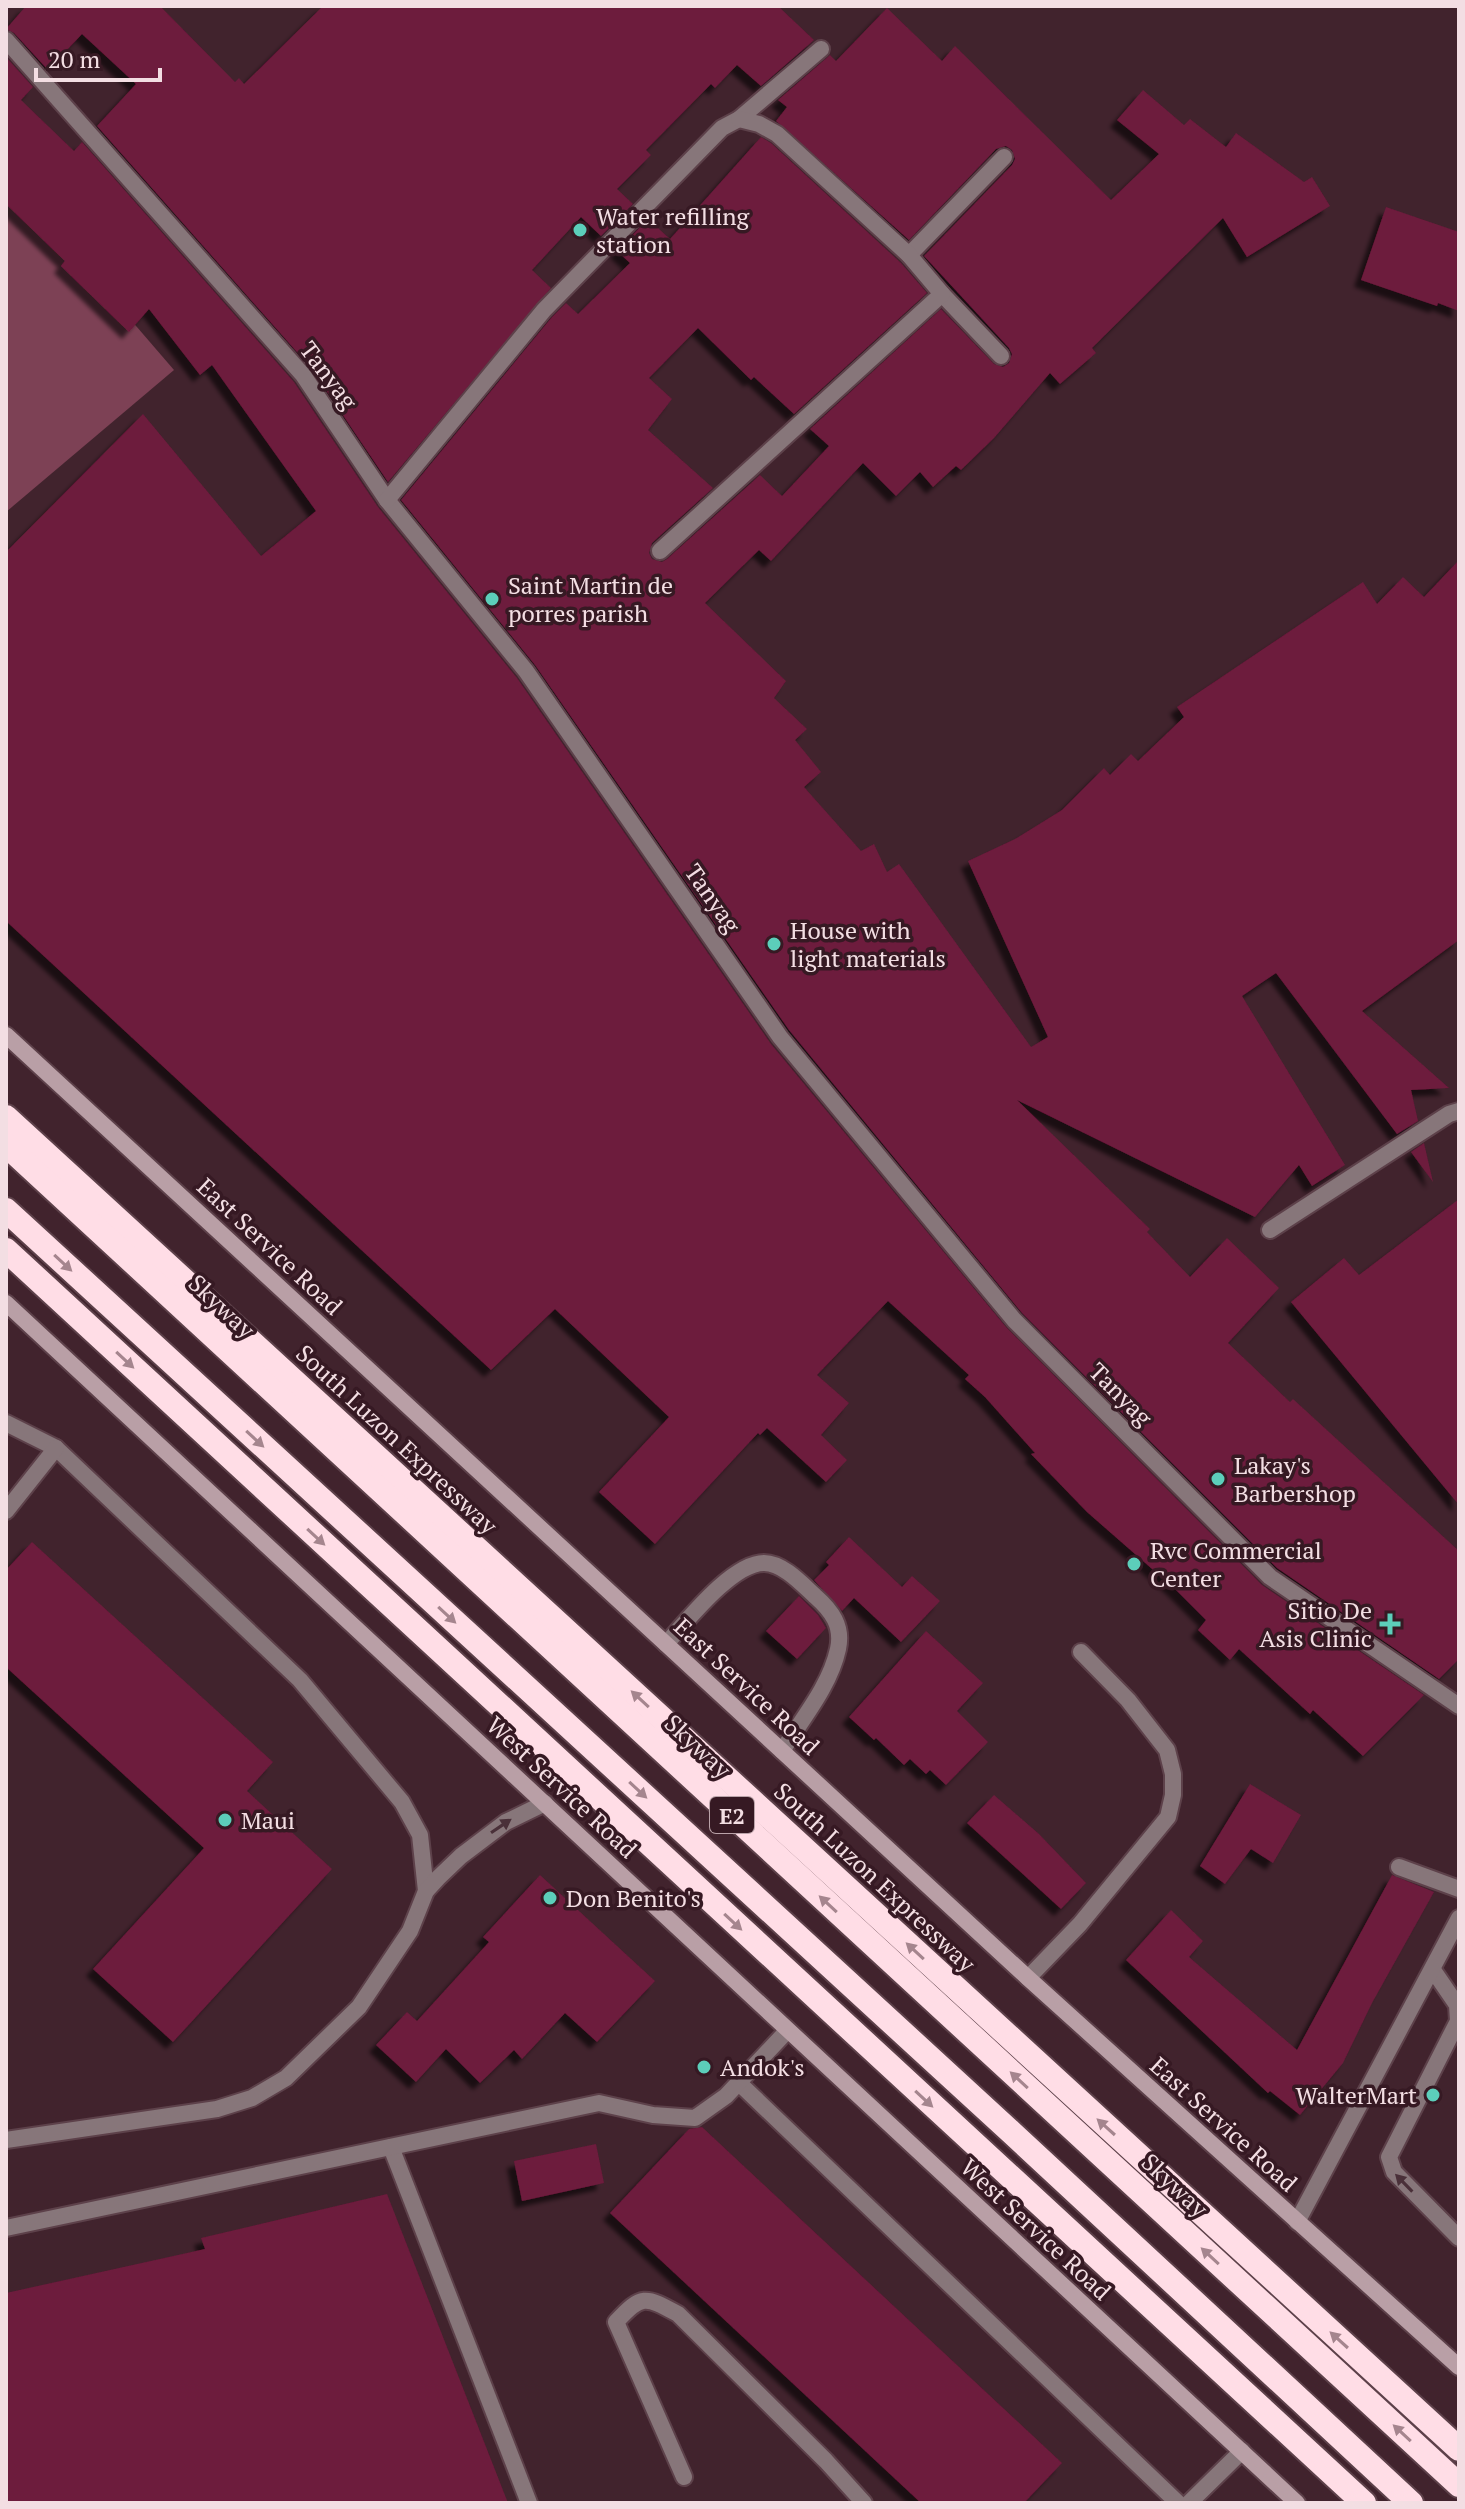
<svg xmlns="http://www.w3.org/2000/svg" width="1465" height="2509" font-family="'PT Serif',serif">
<defs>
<filter id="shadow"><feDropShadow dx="-7" dy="7" stdDeviation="2" flood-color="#0009"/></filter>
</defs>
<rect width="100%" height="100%" fill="#41232d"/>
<!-- green -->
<path fill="#7d4155" d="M6,175L174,370L6,512Z"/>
<!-- building -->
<g fill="#6d1a3c" filter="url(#shadow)">
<path d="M26,6H160L235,82L239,78L244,84L323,6H778L814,40L761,86L737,65L715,88L711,84L646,150L651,155L617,189L633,204L601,236L581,217L532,270L551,288L388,482L311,368L97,126L136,84L82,34L48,70L14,33L6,29Z"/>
<path d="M887,8L942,61L955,46L1111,200L1159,154L1117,120L1143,90L1184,125L1190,119L1226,147L1236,133L1304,182L1312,177L1330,206L1247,257L1223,218L1092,348L1096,353L1060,384L1050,373L994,438L961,470L956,466L933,487L920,472L896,496L863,463L771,561L759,550L705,603L786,681L774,698L807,729L795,740L821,772L804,787L861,851L874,844L887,872L899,864L1031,1047L1048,1037L968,861L1015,839L1062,810L1104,768L1110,775L1131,754L1138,761L1184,717L1177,707L1363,582L1377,604L1403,577L1424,597L1459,560V940L1362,1011L1449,1088L1411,1090L1418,1121L1397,1134L1276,973L1242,996L1345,1165L1312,1186L1299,1165L1255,1217L1017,1100L1150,1229L1147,1232L1190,1277L1227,1238L1279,1288L1228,1343L1290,1402L1293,1399L1459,1551V1659L1439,1679L1277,1568L1022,1313L789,1030L535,665L401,500L552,317L566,303L578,314L630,263L617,251L648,219L670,239L761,137L771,143L901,263L927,293L794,414L754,377L751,380L698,328L649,378L672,399L648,430L713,488L652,543L649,553L652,559L662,562L667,559L760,475L782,496L829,446L810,429L941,309L994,364L1003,367L1009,363L1012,354L1009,348L924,256L1012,165L1015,159L1012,150L1006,146L996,149L909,240L776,121L787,107L778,100L830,55L836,61Z"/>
<path d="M6,57L33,87L21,100L74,151L82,142L294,382L378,507L517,678L771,1044L1006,1327L1262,1585L1424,1695L1363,1756L1313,1710L1310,1714L1239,1649L1230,1660L1198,1630L1206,1620L1175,1589L1087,1512L1031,1454L1035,1453L985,1397L965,1379L969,1375L888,1301L817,1375L849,1403L821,1435L847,1460L826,1482L767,1428L760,1435L758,1433L655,1544L599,1492L669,1417L555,1309L491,1370L6,921V552L143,414L261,556L316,511L212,365L200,375L149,309L129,332L61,266L65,261L6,204Z"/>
<path d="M1386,207L1459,232V311L1438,303L1437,306L1361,280Z"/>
<path d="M1424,1143L1433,1182L1411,1152Z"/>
<path d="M1459,1199V1505L1291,1302L1344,1258L1359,1275Z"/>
<path d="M849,1537L902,1587L912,1576L940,1601L901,1642L854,1598L842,1611L814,1580L829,1565L826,1562Z"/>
<path d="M32,1542L273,1762L247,1791L332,1869L173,2042L93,1969L204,1848L6,1667V1570Z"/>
<path d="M799,1596L818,1615L826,1628L797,1659L766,1631Z"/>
<path d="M926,1631L983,1683L957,1711L988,1742L946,1785L930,1770L926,1774L910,1759L904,1765L876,1738L874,1740L849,1717Z"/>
<path d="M1250,1784L1301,1815L1273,1863L1251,1849L1225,1884L1200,1866Z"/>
<path d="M994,1795L1039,1834L1086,1883L1061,1909L967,1823Z"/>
<path d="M540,1875L655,1981L597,2042L565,2013L522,2059L514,2050L480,2083L446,2049L416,2082L376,2045L407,2012L417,2021L489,1942L483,1937Z"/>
<path d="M1392,1875L1434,1892L1372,2003L1343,2063L1300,2115L1270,2091L1268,2093L1126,1960L1171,1910L1203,1941L1189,1957L1297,2050Z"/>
<path d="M702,2127L1062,2463L1024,2503H921L610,2213L689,2129Z"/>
<path d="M596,2144L604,2183L522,2201L514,2161Z"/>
<path d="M387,2194L508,2503H6V2293L205,2249L201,2238Z"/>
</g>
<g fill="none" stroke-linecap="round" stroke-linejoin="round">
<!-- service casing -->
<g stroke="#5d414a" stroke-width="20">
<g id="service">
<path d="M1270,1230L1449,1114L1459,1111"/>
<path d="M6,1423L56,1448L300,1680L402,1802L420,1835L426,1891"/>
<path d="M6,1511L56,1448"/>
<path d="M666,1644C687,1621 732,1563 764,1563C783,1563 802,1584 815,1596C832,1611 843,1626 838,1649C830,1686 802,1719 782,1751"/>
<path d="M1399,1867L1459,1889"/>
<path d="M1433,1970L1457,2005L1458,2021L1389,2157L1394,2172L1459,2238"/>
<path d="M1028,1978L1080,1924L1168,1817L1173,1795V1774L1167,1750L1128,1700L1081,1652"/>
<path d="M739,2083L1178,2503"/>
<path d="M6,2140L217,2109L252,2098L286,2078L359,2007L410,1931L426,1891L438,1878L461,1856L506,1822L545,1803"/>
<path d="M391,2147L529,2503"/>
<path d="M6,2228L599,2103L653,2115L695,2118L726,2096L787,2031"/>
<path d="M684,2477L616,2322C642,2294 645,2296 678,2314L826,2461L864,2503"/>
<path d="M1189,2503L1242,2451"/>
</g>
</g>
<!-- minor casing -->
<g stroke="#5d414a" stroke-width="20">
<g id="minor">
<path d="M6,40L303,375L387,500L526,671L780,1037L1014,1320L1270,1577L1459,1706"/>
<path d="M909,255L1004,157"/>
<path d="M942,294L1001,356"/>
<path d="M387,500L544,310L722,128L739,119L821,49"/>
<path d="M660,551L942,294L909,255L777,134L759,124L739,119"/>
<path d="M1297,2222L1459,1918"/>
</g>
</g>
<!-- secondary casing -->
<g stroke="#5d414a" stroke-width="20">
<g id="secondary">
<path d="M6,1035L1028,1978L1459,2367"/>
<path d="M6,1303L1297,2503"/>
</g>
</g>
<!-- motorway casing -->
<g stroke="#5d414a" stroke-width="28">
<g id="motorway">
<path d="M6,1117L1459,2449"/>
<path d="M6,1145L1459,2485"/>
<path d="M6,1210L1011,2132L1411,2503"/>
<path d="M6,1250L1364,2503"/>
</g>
</g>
<!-- service -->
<use href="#service" stroke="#87767a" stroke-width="16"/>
<!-- minor -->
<use href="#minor" stroke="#87767a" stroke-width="16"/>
<!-- secondary -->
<use href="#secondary" stroke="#b99fa6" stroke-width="16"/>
<!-- motorway -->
<use href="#motorway" stroke="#ffdde6" stroke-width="24"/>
</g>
<!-- one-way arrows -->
<defs><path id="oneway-solid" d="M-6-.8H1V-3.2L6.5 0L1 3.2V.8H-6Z" transform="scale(2)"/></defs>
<g fill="#a5858e">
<use href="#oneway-solid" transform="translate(63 1263) rotate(43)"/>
<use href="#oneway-solid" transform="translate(125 1360) rotate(43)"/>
<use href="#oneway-solid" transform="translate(255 1439) rotate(43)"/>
<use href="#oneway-solid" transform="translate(316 1537) rotate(43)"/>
<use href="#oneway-solid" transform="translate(447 1615) rotate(43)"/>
<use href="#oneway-solid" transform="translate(640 1699) rotate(-137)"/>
<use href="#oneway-solid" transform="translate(638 1790) rotate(43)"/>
<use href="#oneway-solid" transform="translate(828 1904) rotate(-137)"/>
<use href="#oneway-solid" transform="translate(733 1922) rotate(43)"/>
<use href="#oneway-solid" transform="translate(915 1951) rotate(-137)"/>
<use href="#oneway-solid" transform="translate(1019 2080) rotate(-137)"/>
<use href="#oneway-solid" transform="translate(924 2099) rotate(43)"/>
<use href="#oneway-solid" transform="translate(1106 2127) rotate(-138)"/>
<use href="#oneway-solid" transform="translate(1210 2256) rotate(-137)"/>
<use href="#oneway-solid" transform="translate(1339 2340) rotate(-138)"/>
<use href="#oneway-solid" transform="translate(1402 2433) rotate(-137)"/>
</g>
<g fill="#4a3039">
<use href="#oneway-solid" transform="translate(501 1826) rotate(-34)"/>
<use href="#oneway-solid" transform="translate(1404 2183) rotate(-134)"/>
</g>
<!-- markers -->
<g fill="#5cceba" stroke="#361923" stroke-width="3">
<circle cx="580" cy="230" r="8"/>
<circle cx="492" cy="599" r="8"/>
<circle cx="774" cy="944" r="8"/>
<circle cx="1218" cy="1479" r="8"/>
<circle cx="1134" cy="1564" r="8"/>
<path d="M1386 1612h8v8h8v8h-8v8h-8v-8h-8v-8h8z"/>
<circle cx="225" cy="1820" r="8"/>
<circle cx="550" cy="1898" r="8"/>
<circle cx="704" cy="2067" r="8"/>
<circle cx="1433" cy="2095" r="8"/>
</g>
<g text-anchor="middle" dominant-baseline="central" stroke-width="7" stroke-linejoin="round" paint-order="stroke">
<!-- shield labels -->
<rect fill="#361923" stroke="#baa3a9" stroke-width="2" x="710" y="1797" width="44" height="36" rx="6"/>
<g font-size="22" font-weight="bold" fill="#f3dee3">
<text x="732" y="1815">E2</text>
</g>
<!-- poi labels -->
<g font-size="24" fill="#f3dee3" stroke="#361923" text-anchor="start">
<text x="596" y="216">Water refilling<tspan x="596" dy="28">station</tspan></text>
<text x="508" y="585">Saint Martin de<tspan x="508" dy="28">porres parish</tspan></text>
<text x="790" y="930">House with<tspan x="790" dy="28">light materials</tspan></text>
<text x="1234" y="1465">Lakay's<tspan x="1234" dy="28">Barbershop</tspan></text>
<text x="1150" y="1550">Rvc Commercial<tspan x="1150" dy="28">Center</tspan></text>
<text x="1372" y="1610" text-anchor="end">Sitio De<tspan x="1372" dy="28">Asis Clinic</tspan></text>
<text x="241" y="1820">Maui</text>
<text x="566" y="1898">Don Benito's</text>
<text x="720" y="2067">Andok's</text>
<text x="1417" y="2095" text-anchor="end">WalterMart</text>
</g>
<!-- street labels -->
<g font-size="24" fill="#f3dee3" stroke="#361923">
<text transform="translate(329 375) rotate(53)">Tanyag</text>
<text transform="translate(713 898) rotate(55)">Tanyag</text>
<text transform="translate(270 1246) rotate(43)">East Service Road</text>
<text transform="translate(222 1306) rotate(43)">Skyway</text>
<text transform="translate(1121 1394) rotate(45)">Tanyag</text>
<text transform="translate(397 1439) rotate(43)">South Luzon Expressway</text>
<text transform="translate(747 1686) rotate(43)">East Service Road</text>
<text transform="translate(698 1746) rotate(43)">Skyway</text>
<text transform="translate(562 1787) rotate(43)">West Service Road</text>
<text transform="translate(875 1877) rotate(43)">South Luzon Expressway</text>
<text transform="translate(1224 2124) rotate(42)">East Service Road</text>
<text transform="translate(1175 2185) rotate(43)">Skyway</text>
<text transform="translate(1036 2229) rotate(43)">West Service Road</text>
</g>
</g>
<!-- border -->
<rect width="1465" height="2509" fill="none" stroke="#f3dee3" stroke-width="16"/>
<!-- scale -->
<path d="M36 68v12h124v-12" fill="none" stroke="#f3dee3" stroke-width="4"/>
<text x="48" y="68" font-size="24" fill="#f3dee3" stroke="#361923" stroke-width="6" paint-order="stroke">20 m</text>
</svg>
